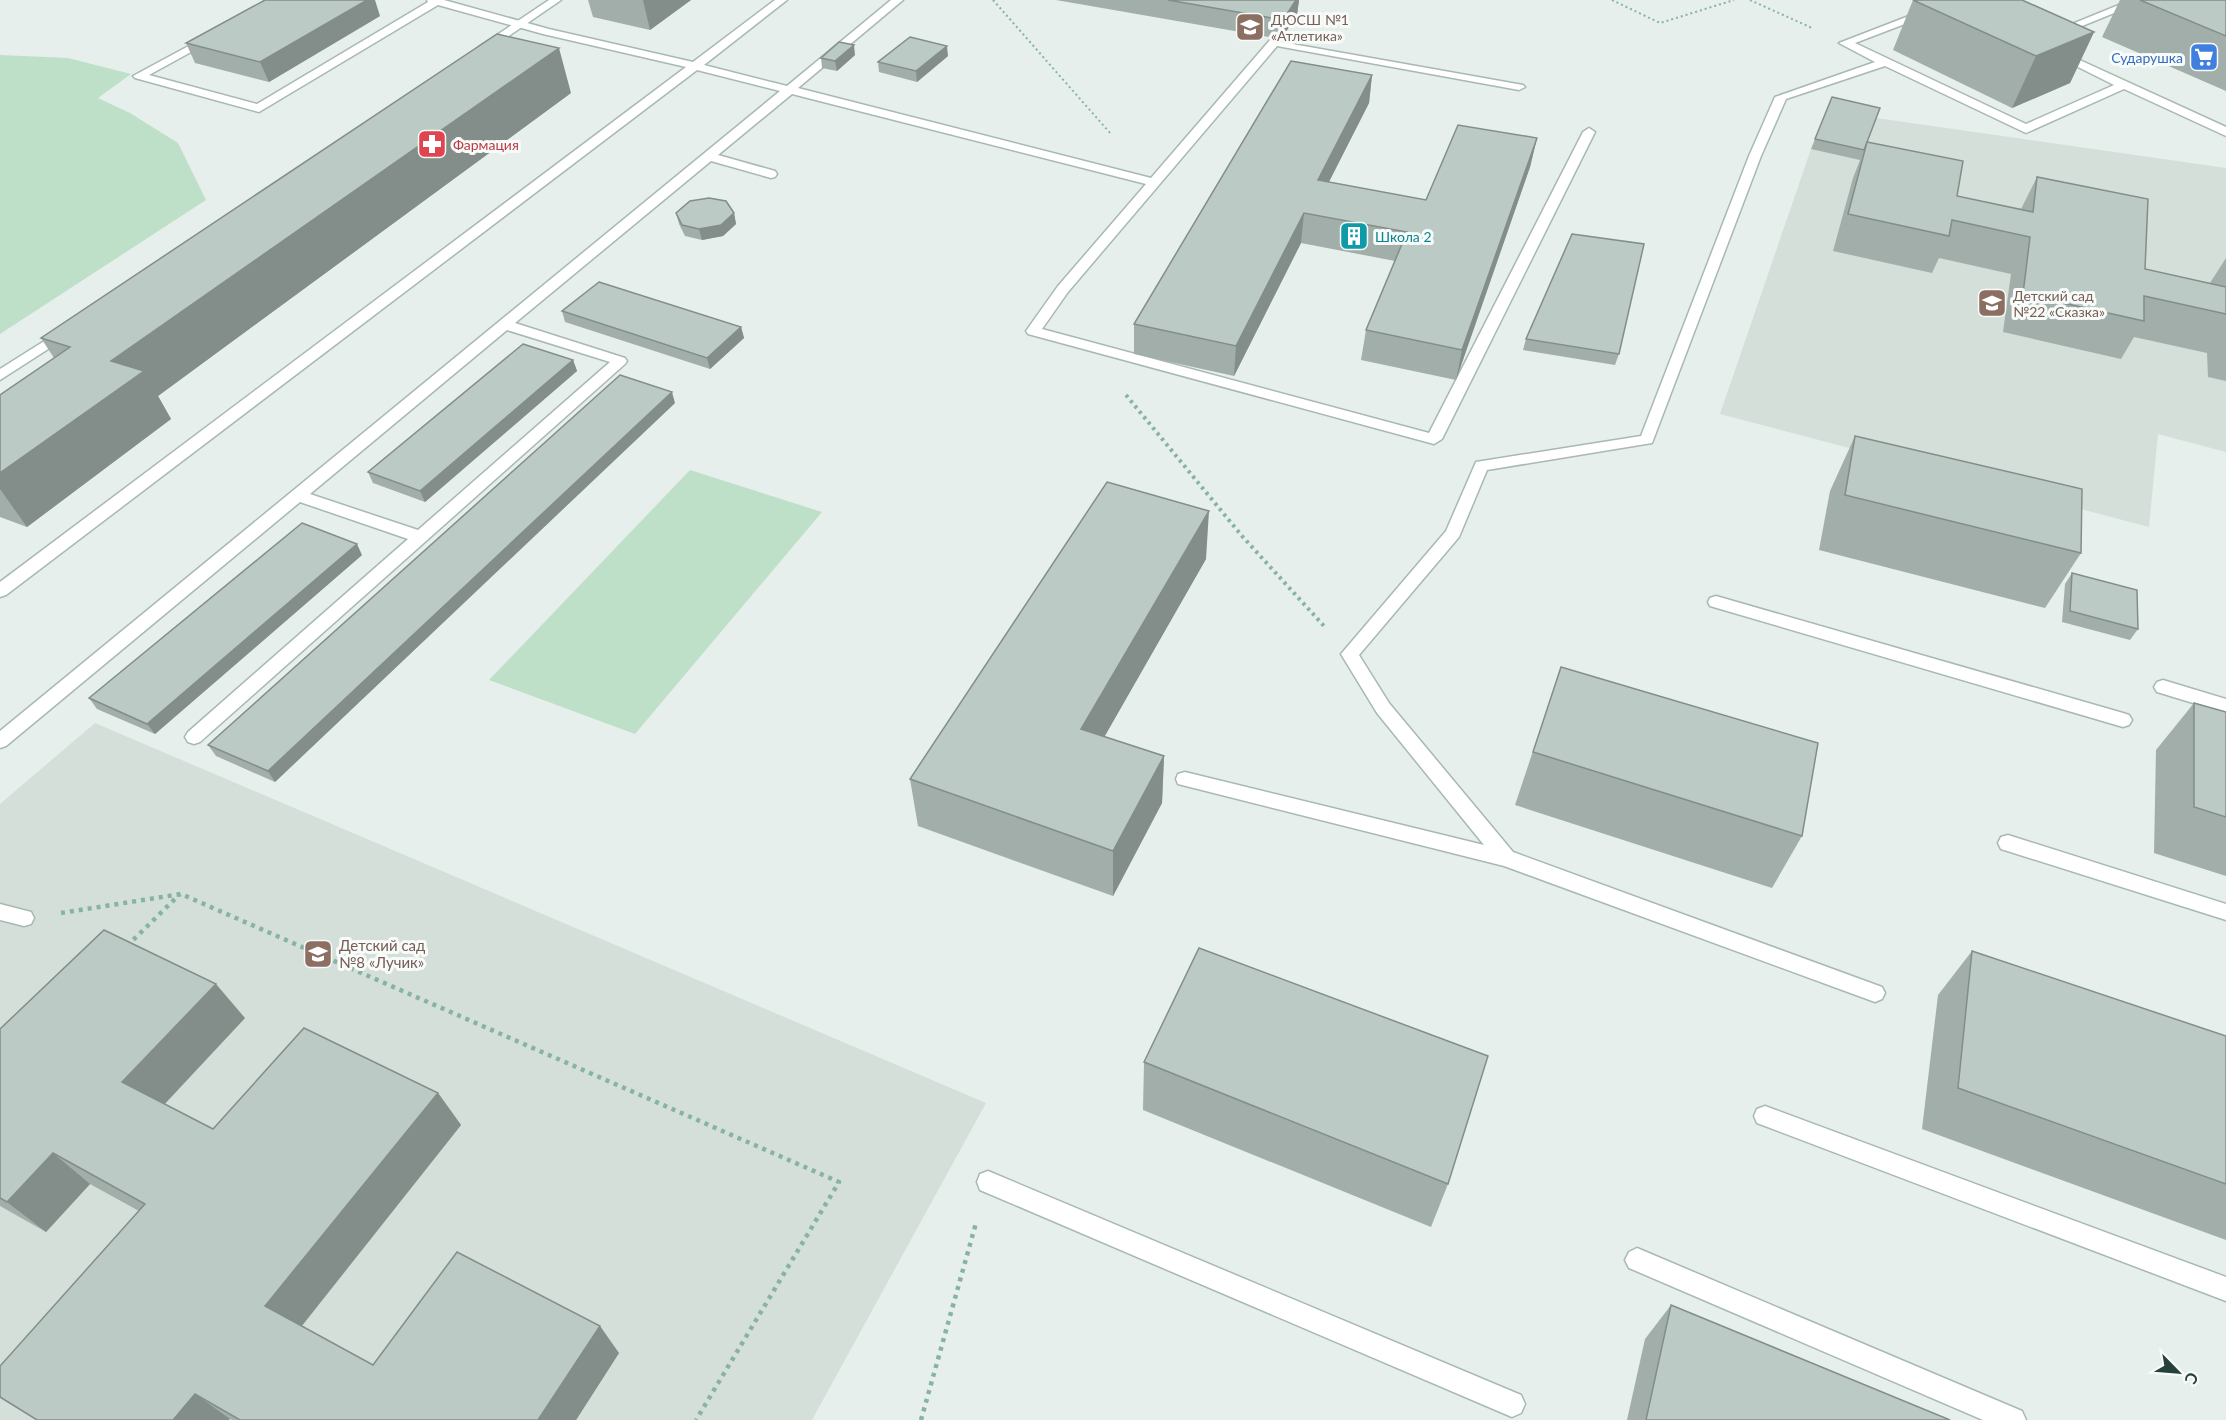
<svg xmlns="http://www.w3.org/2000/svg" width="2226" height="1420" font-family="Lato,sans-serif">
<rect width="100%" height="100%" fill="#e6efeb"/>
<!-- built -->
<g fill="#d4dfda">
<path d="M1876,118L2226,168V452L2158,434L2149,527L1720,414L1811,149Z"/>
<path d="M95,723L986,1103L812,1420H0V804Z"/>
</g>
<!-- green -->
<g fill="#bfe0c8">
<path d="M0,55L68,58L131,74L98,98L130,113L178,143L206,200L0,334Z"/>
<path d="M690,470L822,512L635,734L489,680Z"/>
</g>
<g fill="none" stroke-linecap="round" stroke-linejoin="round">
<!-- service casing -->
<g stroke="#a8b8b2" stroke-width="3">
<g id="service">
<path d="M427,0H444L549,29L693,62L775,0H787L704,65L787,86L891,0H903L798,88L1151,178L1270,40L1523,85L1525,87L1519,90L1277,46L1068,292L1042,329L1429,433L1583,132L1589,128L1595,132L1442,439L1434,444L1028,334L1026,331L1058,286L1146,184L792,94L718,155L775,171L777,174L775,177L771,178L711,161L515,323L625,358L627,361L625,364L200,742L194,744L188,742L185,737L188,732L408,539L300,502L6,746L0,748V731L780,91L697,70L6,595L0,597V582L686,67L543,34L438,5L259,112L135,78L133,76L209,35L213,36V40L149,75L257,104L428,2ZM507,330L610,362L418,530L310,494Z"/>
<path d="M2131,0H2146L2060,35H2052L2050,33Z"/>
<path d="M1927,9L1932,12L1931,14L1855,43L2026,124L2114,85L2050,53L2052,51H2060L2226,127V136L2124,89L2026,133L1885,66L1786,99L1761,156L1652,443L1487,470L1459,537L1359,655L1389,703L1513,852L1882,987L1885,993L1882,999L1875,1002L1504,866L1178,784L1176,779L1178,774L1185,772L1484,845L1377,713L1341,654L1446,531L1476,462L1641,436L1749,156L1775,97L1875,62L1839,43Z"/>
<path d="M1716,596L2123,713L2129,715L2132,720L2129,725L2123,727L1710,606L1708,602L1710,598Z"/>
<path d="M2163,680L2226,699V713L2157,692L2154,687L2157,682Z"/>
<path d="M2008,835L2226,904V920L2001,849L1998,843L2001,837Z"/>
<path d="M0,904L31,912L34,918L31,924L24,926L0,920Z"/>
<path d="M1765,1106L2226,1277V1301L1757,1123L1754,1116L1757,1109Z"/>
<path d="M988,1171L1521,1395L1525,1404L1521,1413L1512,1417L980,1190L977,1182L980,1174Z"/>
<path d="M1637,1248L2022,1411L2026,1420H1983L1629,1268L1625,1260L1629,1252Z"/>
</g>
</g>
<!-- secondary casing -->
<g stroke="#a4bbb3" stroke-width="3">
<g id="secondary">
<path d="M549,0H561L487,51H479V47Z"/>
<path d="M65,328L72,332L70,335L0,380V369Z"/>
</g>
</g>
<!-- path-far2 -->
<g stroke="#86b3a5" stroke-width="2" stroke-dasharray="2 3" stroke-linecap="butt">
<path d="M993,0L1111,134"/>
<path d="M1612,0L1660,23L1734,0"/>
<path d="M1750,0L1812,28"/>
</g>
<!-- path-far1 -->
<path stroke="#86b3a5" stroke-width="4" stroke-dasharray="3 4" stroke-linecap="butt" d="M1126,395L1242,536L1324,626"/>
<!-- path -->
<g stroke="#86b3a5" stroke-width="4.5" stroke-dasharray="4 5" stroke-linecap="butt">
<path d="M61,913L181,894L839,1182L696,1420"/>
<path d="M127,946L180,894"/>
<path d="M921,1420L976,1223"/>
</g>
<!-- service -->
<use href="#service" fill="#fff" fill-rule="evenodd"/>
<!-- secondary -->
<use href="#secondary" fill="#fff" fill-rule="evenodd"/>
</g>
<!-- wall -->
<g fill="#a1aea9">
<path d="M588,0H691L650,30L593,17Z"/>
<path d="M1056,0H1299L1297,15L1281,39Z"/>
<path d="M1913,0L2094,32L2070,83L2012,108L1893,50Z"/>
<path d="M2120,0H2226V91L2102,37Z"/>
<path d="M380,16L269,82L195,63L186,43Z"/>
<path d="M855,55L837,71L822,68L821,58Z"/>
<path d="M948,56L917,82L879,72L878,62Z"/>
<path d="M1372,75L1369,103L1329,182L1426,200L1537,138L1530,167L1456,380L1361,360L1366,330L1395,261L1301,243L1234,376L1134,354V324Z"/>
<path d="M571,93L158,396L171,419L27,527L0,517V395L54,358L41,338Z"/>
<path d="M1832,97L1868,142L1957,196L2021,209L2037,177L2145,269L2210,283L2226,258V381L2208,377L2207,353L2134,337L2121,359L2003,332L2011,274L1939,258L1932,273L1833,251L1853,178L1860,160L1811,149Z"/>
<path d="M676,213H734L736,224L723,236L702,240L685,236L679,224Z"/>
<path d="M562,311L741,327L744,338L710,369L565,322Z"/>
<path d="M1526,339L1619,354L1615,365L1523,350Z"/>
<path d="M573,360L577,371L425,502L373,483L368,472Z"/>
<path d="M675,403L275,782L216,756L208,745Z"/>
<path d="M1855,436L2081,553L2045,608L1819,550L1830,491Z"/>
<path d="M362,555L155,734L97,709L89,698Z"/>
<path d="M1206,559L1104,737L1164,756L1162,803L1113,896L918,826L910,779Z"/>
<path d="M2072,573L2138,629L2130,640L2062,622L2065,584Z"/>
<path d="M1561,667L1802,836L1772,888L1515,805Z"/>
<path d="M2194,703L2226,712V876L2154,853L2156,750Z"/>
<path d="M1972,951L2226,1036V1240L1922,1129L1938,995Z"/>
<path d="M245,1018L165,1104L213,1129L438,1093L461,1125L302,1326L373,1365L619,1353L576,1420H232L230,1419L229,1420H37L139,1211L90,1184L46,1232L0,1206V1029Z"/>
<path d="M1144,1062L1448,1184L1431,1227L1143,1110Z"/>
<path d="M1671,1305L1950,1420H1627L1645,1339Z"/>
</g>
<!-- shaded-wall -->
<g fill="#838d89">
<path d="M367,0H375L380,16L269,82L260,62Z"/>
<path d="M643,0H691L650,30Z"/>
<path d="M1296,0H1299L1297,15L1281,39L1283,20Z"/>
<path d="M2094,32L2070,83L2012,108L2036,56Z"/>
<path d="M854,45L855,55L837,71L835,61Z"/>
<path d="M947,46L948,56L917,82L916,71Z"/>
<path d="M559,48L571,93L158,396L171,419L27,527L0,489V473L111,361Z"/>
<path d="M1372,75L1369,103L1315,209L1318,180Z"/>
<path d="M1537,138L1530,167L1456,380L1462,350Z"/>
<path d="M734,213L736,224L723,236L702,240L699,229Z"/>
<path d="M1304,213L1301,243L1234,376L1236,346Z"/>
<path d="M741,327L744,338L710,369L707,358Z"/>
<path d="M573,360L577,371L425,502L420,491Z"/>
<path d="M672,392L675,403L275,782L268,771Z"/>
<path d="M1209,511L1206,559L1082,776L1081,729Z"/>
<path d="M357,544L362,555L155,734L147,724Z"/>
<path d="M1164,756L1162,803L1113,896V851Z"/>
<path d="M216,984L245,1018L155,1114L122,1082Z"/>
<path d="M438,1093L461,1125L296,1333L265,1306Z"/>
<path d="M53,1153L90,1184L46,1232L7,1202Z"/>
<path d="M600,1326L619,1353L576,1420H538Z"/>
<path d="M195,1394L230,1419L229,1420H173Z"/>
</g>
<!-- building -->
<g fill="#bbcac4" stroke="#838d89" stroke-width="1.5">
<path d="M265,0H367L260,62L186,43Z"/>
<path d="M1168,0H1296L1283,20Z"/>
<path d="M1913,0H2022L2094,32L2036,56Z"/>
<path d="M2140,0H2226V36Z"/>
<path d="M497,34L559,48L111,361L144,371L0,473V395L70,347L41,338Z"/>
<path d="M910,37L947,46L916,71L878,62Z"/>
<path d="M839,42L854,45L835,61L821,58Z"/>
<path d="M1291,61L1372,75L1318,180L1426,200L1458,125L1537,138L1462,350L1366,330L1407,232L1304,213L1236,346L1134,324Z"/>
<path d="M1832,97L1880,108L1864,150L1815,139Z"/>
<path d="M1867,142L1963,161L1957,196L2033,212L2037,177L2148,199L2145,269L2226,287V314L2144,296V321L2023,294L2030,237L1952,220L1949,236L1848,214Z"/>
<path d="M709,198L726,201L734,213L721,225L699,229L682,225L676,213L690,201Z"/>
<path d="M1572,234L1644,244L1619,354L1526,339Z"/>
<path d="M599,282L741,327L707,358L562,311Z"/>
<path d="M523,344L573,360L420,491L368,472Z"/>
<path d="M620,375L672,392L268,771L208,745Z"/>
<path d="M1855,436L2082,489L2081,553L1845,495Z"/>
<path d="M1107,482L1209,511L1081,729L1164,756L1113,851L910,779Z"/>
<path d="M302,523L357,544L147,724L89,698Z"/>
<path d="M2072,573L2137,590L2138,629L2070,611Z"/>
<path d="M1561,667L1818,743L1802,836L1533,752Z"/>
<path d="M2194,703L2226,712V817L2194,807Z"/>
<path d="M104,930L216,984L122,1082L213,1129L304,1028L438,1093L265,1306L373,1365L457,1252L600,1326L538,1420H240L195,1394L173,1420H37L0,1397V1366L145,1204L53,1153L7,1202L0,1198V1029Z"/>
<path d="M1199,948L1488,1056L1448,1184L1144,1062Z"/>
<path d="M1972,951L2226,1036V1184L1958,1088Z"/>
<path d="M1671,1305L1950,1420H1646Z"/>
</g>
<!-- icons -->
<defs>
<g id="school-square" transform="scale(1.5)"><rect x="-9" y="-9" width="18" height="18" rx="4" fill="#8d6e63" stroke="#f7fbf9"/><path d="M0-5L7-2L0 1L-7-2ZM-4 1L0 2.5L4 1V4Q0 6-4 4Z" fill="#fff"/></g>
<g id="supermarket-square" transform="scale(1.5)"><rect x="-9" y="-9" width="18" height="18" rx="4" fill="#3f7fe0" stroke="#f7fbf9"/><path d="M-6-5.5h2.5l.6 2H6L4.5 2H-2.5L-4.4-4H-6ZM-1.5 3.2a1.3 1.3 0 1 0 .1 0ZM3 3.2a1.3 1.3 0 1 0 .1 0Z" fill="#fff"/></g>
<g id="pharmacy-square" transform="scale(1.5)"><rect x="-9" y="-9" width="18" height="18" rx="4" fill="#e0444e" stroke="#f7fbf9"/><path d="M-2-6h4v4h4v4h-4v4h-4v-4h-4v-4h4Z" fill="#fff"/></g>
<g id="building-square" transform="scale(1.5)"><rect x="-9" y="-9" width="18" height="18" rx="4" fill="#0f9aa8" stroke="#f7fbf9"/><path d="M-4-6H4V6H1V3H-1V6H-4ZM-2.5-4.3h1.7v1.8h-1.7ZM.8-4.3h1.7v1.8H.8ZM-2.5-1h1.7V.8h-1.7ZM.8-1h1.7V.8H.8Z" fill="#fff"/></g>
</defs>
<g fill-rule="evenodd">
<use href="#school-square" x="1250" y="27"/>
<use href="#supermarket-square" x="2204" y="57"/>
<use href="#pharmacy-square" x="432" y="144"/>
<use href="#building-square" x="1354" y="236"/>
<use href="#school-square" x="1992" y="303"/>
<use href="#school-square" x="318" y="954"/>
</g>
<g text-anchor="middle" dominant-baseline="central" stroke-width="6" stroke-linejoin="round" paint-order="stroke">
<!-- far-education labels -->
<g font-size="14" fill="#785e54" stroke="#f7fbf9" text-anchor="start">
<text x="1271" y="19">ДЮСШ №1<tspan x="1271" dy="16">«Атлетика»</tspan></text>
<text x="2013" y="295">Детский сад<tspan x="2013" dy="16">№22 «Сказка»</tspan></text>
</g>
<!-- far-shop labels -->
<g font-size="14" fill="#366cbe" stroke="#f7fbf9" text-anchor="end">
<text x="2183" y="57">Сударушка</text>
</g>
<!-- far-health labels -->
<g font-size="14" fill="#be3a42" stroke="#f7fbf9" text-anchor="start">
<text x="453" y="144">Фармация</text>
</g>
<!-- far-culture labels -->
<g font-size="14" fill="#0d838f" stroke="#f7fbf9" text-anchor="start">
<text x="1375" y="236">Школа 2</text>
</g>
<!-- education labels -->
<g font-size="15" fill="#785e54" stroke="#f7fbf9" text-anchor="start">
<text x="339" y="945">Детский сад<tspan x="339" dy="17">№8 «Лучик»</tspan></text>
</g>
</g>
<!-- north arrow -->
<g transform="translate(2178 1372) rotate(115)" stroke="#f7fbf9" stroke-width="4.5" paint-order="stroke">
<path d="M0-4.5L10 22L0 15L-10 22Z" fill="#24423a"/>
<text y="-9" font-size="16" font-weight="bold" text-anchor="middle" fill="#24423a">С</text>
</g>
</svg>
